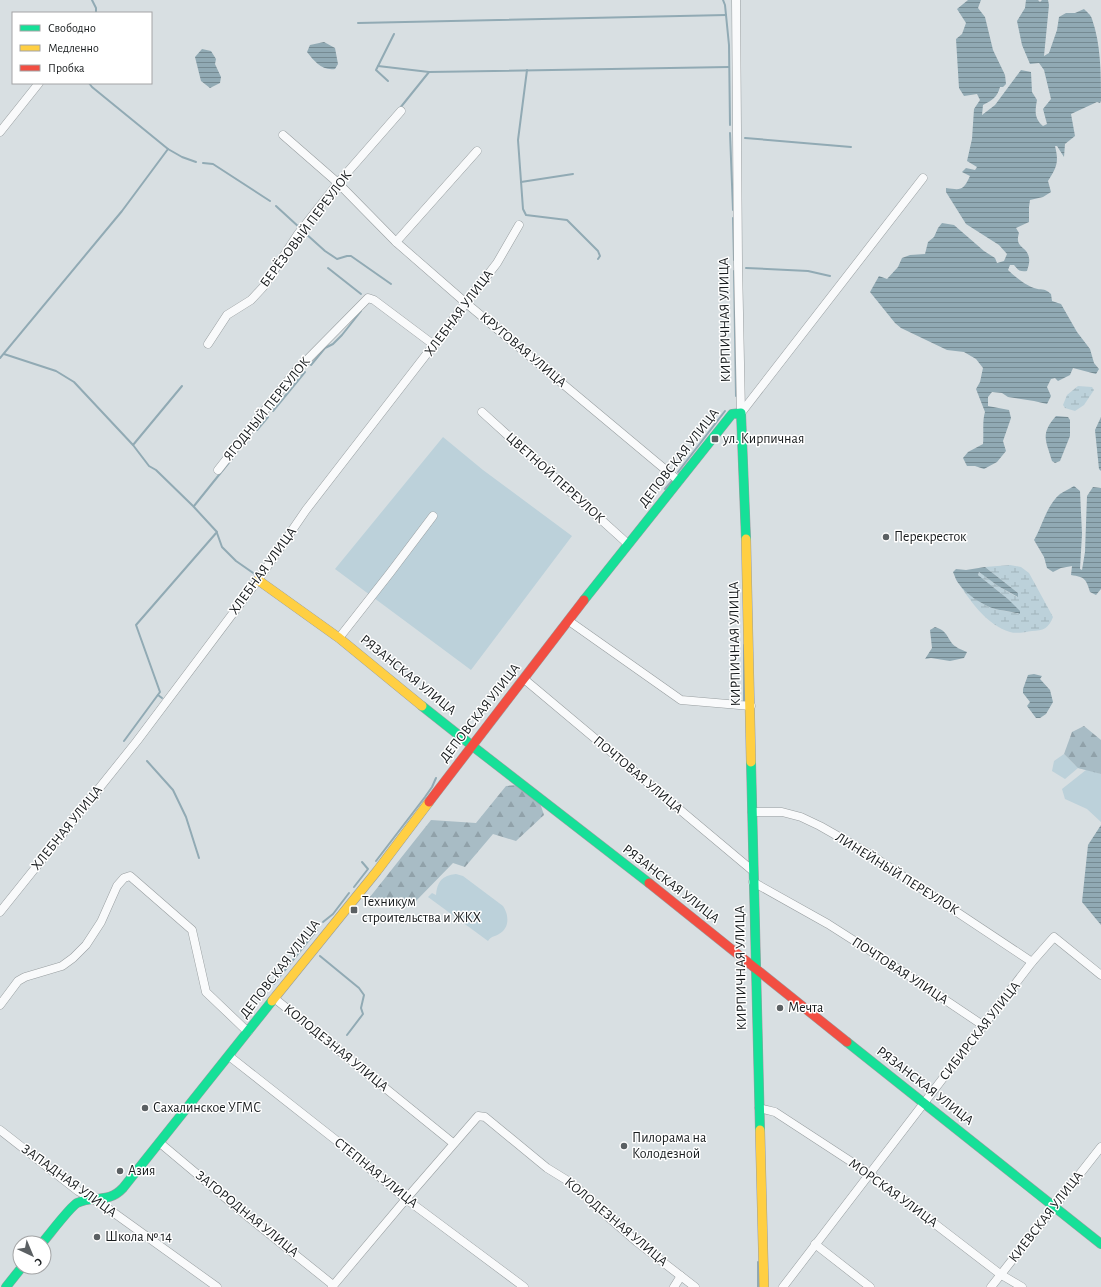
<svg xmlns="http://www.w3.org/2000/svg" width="1101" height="1287" font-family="'Alegreya Sans',sans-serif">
<defs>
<pattern id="forest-firs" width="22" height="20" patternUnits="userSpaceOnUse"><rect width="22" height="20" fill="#a8bcc5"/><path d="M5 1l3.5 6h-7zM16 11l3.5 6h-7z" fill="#90a1a9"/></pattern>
<pattern id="wetland-marsh" width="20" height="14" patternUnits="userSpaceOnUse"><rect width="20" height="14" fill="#bcd1da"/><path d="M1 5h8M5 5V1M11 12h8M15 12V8" fill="none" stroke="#a1b3bb"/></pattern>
<pattern id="water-rules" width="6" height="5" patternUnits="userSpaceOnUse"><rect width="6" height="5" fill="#91aab4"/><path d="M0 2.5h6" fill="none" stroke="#758a92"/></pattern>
</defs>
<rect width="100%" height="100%" fill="#d8dfe2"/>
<!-- green -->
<g fill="#bcd1da">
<path d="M443,437L483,470L572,536L471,670L335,569Z"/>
<path d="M1064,754L1075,765L1101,774V822L1087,809L1065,799L1062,789L1086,770L1078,768L1065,779L1052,771L1054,761Z"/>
<path d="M456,874L463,876L503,906C509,915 510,928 499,934C494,937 491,936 488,941L428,897L432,893L436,895C437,882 442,875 456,874Z"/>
</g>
<!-- forest -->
<g fill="url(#forest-firs)">
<path d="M1084,726L1101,740V774L1078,768L1064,754L1072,732Z"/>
<path d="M517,785L540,803L544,815L516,841L493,834L465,867L453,863L413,904L381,906L366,902L431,820L476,823L506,786Z"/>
</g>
<!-- wetland -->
<g fill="url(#wetland-marsh)">
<path d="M1078,386L1092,387L1094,390L1084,405L1075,411L1065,408L1063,405L1067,395Z"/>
<path d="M1010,565L1021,567L1029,573L1053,617C1049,628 1043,631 1032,631C1026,632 1016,634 1010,632C987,625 972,603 959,584C969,594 979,603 992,608C1001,611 1010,611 1019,614L1008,599L978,575L979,572L998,586L1017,597L1018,593L985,567Z"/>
</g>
<!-- water -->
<g fill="url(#water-rules)">
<path d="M968,0H981L978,8L985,17L993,50L1005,75L1006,84L1003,87H1000C997,98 992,100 983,105L982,115L995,105L1021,70L1031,72L1032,92L1037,100C1035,111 1034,118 1043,126L1047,124L1043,109L1051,99L1044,70L1039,63L1030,64L1022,45L1017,21L1025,8L1026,0H1038L1040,2L1042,0H1048L1049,5L1044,56L1049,53L1057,30L1059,17L1066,13H1075L1084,9C1087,12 1091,15 1092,19C1101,44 1101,75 1101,101L1100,103L1097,102L1071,114L1075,136L1065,144L1064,157L1057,146H1055C1059,162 1057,167 1048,181L1051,192L1043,197L1030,200L1029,207V222L1016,228L1019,233C1014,249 1027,245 1029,258C1030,262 1028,267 1027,271C1020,272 1018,270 1014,265H1010L1008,270C1013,275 1026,286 1034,288C1042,291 1043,287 1051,294L1052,301L1061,304L1077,332L1090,349L1094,363L1099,369L1096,374L1073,368L1070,375L1058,381L1055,378L1051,379L1047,387L1051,396L1047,404L1034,401L1008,397L1002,393L992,392L988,397V406L1009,410L1011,418L1003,441L1006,451L997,462L984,469L975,466H967L963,458L968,452L983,444C984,434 982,421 985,412L976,389L980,382L983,368L976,359L964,352L947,350L901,328L895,323L870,292L879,276L887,279L898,267L902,258L910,255L925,254L928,242L934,237L938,228L942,223L954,225L984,251L995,258L997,263L1004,261L1007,254L999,245L966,224L946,192V188C961,190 963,191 970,176L962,172L966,168L975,170L977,167L967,161L972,139L974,109L980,100L977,94L964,96L959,88L956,39L962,34L966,23L957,9Z"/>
<path d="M324,42L335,48L338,64L335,69C322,71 314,61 307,52L310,45Z"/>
<path d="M202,49L211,51L216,59L215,64L221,77L220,83L210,88L201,81L195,57Z"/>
<path d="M1056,416L1068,417L1070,420V436L1060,461L1055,463L1052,461C1046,440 1040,434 1056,416Z"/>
<path d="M1101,417V471L1099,469L1095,430Z"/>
<path d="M1074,486L1080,491L1082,534L1080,569L1082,570L1085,552L1087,496L1093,487L1101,488V589L1096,595L1090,592C1086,579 1085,577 1071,575L1072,566L1061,568L1053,572L1047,568L1044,557L1034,540C1043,525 1046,506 1060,494C1064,491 1070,489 1074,486Z"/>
<path d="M985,567L1018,593V597L998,586L979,572L978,575L1008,599L1020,611V614C1011,611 1001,611 992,608C981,604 965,593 959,584C956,581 955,576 953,572L956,569L966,570Z"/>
<path d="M935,627C945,630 946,634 951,642C954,647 962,650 967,652L964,658L950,661L931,658L925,659L932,648L930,630Z"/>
<path d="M1034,674L1042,676L1040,679L1050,690L1053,702L1046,714L1040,718H1036L1027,706L1030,702L1023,693V689L1028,675Z"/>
<path d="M1101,825V925L1082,902L1088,845Z"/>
</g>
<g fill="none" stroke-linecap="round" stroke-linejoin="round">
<!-- stream -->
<g stroke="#91aab4" stroke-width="2">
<path d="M92,0L96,8V13"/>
<path d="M723,0L725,5L729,45L730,125"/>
<path d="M358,23L726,15"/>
<path d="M378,66L429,72L729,67"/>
<path d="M527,70L518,140L523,209L526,215L567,220L598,251L600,256L598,259"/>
<path d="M388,81L376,70L394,34"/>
<path d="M400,108L429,72"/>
<path d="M730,133L733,210"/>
<path d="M745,138L851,147"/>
<path d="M168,149L182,157L196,162"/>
<path d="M203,163L213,164L270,201"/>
<path d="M521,182L573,174"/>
<path d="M276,206L300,228"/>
<path d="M733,218L734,260"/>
<path d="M305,233L325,251L337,259L347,256H351L391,284"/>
<path d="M328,268L361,294"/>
<path d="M746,268L808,271L830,276"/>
<path d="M734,271L736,396"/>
<path d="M4,354L56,371L74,382L133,445L149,466L156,470L193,506L217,532L136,625L160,692L124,741"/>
<path d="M0,358L122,211L168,149L92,87L89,83"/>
<path d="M311,365L325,348L333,344L342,335L361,311"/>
<path d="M273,411L305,372"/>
<path d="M257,430L268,417"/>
<path d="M133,445L182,386"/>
<path d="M678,472L725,411"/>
<path d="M665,489L672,481"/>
<path d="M194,506L235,455"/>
<path d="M217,533L222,547L236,561L256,575"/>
<path d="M744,645V701"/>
<path d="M158,695L162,698"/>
<path d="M147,761L173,790L186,817L199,858"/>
<path d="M376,861L425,797L432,787L436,778"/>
<path d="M354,887L368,869L362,862"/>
<path d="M323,922L333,914L349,893"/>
<path d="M320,956L359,988L364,995L361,1008L363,1014L347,1035"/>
<path d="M274,984L317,930"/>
<path d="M758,1262V1287"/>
</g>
<!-- street casing -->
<g stroke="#989ea0" stroke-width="9">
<g id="street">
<path d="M736,0L738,263L741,413"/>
<path d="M0,132L39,83"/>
<path d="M283,135L338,183L396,242L466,303L679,481"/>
<path d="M396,242L477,151"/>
<path d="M208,344L227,315L251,300L264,286L298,234L338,183L401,111"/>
<path d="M482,412L628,544"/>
<path d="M741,413L923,178"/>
<path d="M218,470L293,374L368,298L374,300L434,345"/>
<path d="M569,621L681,700L751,706"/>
<path d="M339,638L390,573L433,516"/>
<path d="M524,679L753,871"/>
<path d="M752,812H782L801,817L820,826L871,855L1032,962"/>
<path d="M753,882L828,924L908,975L984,1026"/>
<path d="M0,912L137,741L258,580L306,510L497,263L519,225"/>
<path d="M274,998L453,1143"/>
<path d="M0,1005L18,981L25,977L62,966L73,958L86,945L101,922L117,886L124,878L130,876L192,930L206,992L248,1032"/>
<path d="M229,1056L337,1141L406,1199L524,1287"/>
<path d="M759,1108L775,1112L870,1174L1000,1274L1022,1287"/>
<path d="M0,1130L78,1191L103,1205L217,1287"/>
<path d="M160,1143L247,1216L333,1285"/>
<path d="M815,1244L870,1287"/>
<path d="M332,1287L406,1199L478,1116L485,1117L547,1168L573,1184L606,1215L637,1242L695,1287"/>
<path d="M674,1287L681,1276"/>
<path d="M783,1287L1032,962L1054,937L1101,975"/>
<path d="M991,1287L1101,1147"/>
</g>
</g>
<!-- fast casing -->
<g stroke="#989ea0" stroke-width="10">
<g id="fast">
<path d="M584,600L732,414L741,413L746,539"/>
<path d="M422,706L475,748L649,883"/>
<path d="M751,762L760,1130"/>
<path d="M847,1042L1101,1244"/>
<path d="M42,1243C49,1235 70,1207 77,1203C94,1195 108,1204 123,1188L272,1001"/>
<path d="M6,1287L22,1267"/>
</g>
</g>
<!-- slow casing -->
<g stroke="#989ea0" stroke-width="10">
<g id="slow">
<path d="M746,539L751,762"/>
<path d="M258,580L339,638L422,706"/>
<path d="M272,1001L377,871L429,802"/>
<path d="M760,1130L764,1287"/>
</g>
</g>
<!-- jam casing -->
<g stroke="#989ea0" stroke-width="10">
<g id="jam">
<path d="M429,802L584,600"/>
<path d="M649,883L847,1042"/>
</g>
</g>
<!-- street -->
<use href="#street" stroke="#f9fafb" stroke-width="8"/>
<!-- fast -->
<use href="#fast" stroke="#16e098" stroke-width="9"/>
<!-- slow -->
<use href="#slow" stroke="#ffcf43" stroke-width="9"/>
<!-- jam -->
<use href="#jam" stroke="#f24e42" stroke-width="9"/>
</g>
<!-- markers -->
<g fill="#5b6063" stroke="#fff" stroke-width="1.5">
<rect x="711" y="435" width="8" height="8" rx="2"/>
<circle cx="886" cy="537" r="4"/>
<rect x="350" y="906" width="8" height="8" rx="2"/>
<circle cx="780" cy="1008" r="4"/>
<circle cx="145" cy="1108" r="4"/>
<circle cx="624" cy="1146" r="4"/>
<circle cx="120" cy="1171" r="4"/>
<circle cx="97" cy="1237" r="4"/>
</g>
<g text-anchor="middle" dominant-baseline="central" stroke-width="3" stroke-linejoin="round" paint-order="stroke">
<!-- street labels -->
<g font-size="14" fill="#181c1e" stroke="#fff">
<text transform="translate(306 229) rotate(-53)">БЕРЁЗОВЫЙ ПЕРЕУЛОК</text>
<text transform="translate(459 313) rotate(-53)">ХЛЕБНАЯ УЛИЦА</text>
<text transform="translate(725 320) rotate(-91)">КИРПИЧНАЯ УЛИЦА</text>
<text transform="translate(523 350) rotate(40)">КРУГОВАЯ УЛИЦА</text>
<text transform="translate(267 409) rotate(-51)">ЯГОДНЫЙ ПЕРЕУЛОК</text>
<text transform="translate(679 458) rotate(-52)">ДЕПОВСКАЯ УЛИЦА</text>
<text transform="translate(555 478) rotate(42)">ЦВЕТНОЙ ПЕРЕУЛОК</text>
<text transform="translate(263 571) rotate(-54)">ХЛЕБНАЯ УЛИЦА</text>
<text transform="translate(735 644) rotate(-91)">КИРПИЧНАЯ УЛИЦА</text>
<text transform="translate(408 675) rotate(39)">РЯЗАНСКАЯ УЛИЦА</text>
<text transform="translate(480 713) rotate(-52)">ДЕПОВСКАЯ УЛИЦА</text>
<text transform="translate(638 775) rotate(40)">ПОЧТОВАЯ УЛИЦА</text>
<text transform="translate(67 828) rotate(-51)">ХЛЕБНАЯ УЛИЦА</text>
<text transform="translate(897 874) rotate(32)">ЛИНЕЙНЫЙ ПЕРЕУЛОК</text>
<text transform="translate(671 884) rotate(38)">РЯЗАНСКАЯ УЛИЦА</text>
<text transform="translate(741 968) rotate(-91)">КИРПИЧНАЯ УЛИЦА</text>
<text transform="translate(280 969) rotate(-52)">ДЕПОВСКАЯ УЛИЦА</text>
<text transform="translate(900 971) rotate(33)">ПОЧТОВАЯ УЛИЦА</text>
<text transform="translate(980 1031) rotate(-52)">СИБИРСКАЯ УЛИЦА</text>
<text transform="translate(336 1048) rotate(39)">КОЛОДЕЗНАЯ УЛИЦА</text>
<text transform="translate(925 1086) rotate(38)">РЯЗАНСКАЯ УЛИЦА</text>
<text transform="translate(376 1173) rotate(39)">СТЕПНАЯ УЛИЦА</text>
<text transform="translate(69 1181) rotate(36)">ЗАПАДНАЯ УЛИЦА</text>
<text transform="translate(893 1193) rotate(36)">МОРСКАЯ УЛИЦА</text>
<text transform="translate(247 1214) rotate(39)">ЗАГОРОДНАЯ УЛИЦА</text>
<text transform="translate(1046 1217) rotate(-52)">КИЕВСКАЯ УЛИЦА</text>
<text transform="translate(616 1222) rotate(40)">КОЛОДЕЗНАЯ УЛИЦА</text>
</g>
<!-- poi labels -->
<g font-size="14" fill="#181c1e" stroke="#fff" text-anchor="start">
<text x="723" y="439">ул. Кирпичная</text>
<text x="894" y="537">Перекресток</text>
<text x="362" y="902">Техникум<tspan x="362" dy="16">строительства и ЖКХ</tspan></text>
<text x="788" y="1008">Мечта</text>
<text x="153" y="1108">Сахалинское УГМС</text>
<text x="632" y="1138">Пилорама на<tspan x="632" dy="16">Колодезной</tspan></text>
<text x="128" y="1171">Азия</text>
<text x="105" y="1237">Школа № 14</text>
</g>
</g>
<!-- legend -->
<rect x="12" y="12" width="140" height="72" fill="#ffffff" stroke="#a3a4a5"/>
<rect x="20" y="25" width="20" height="6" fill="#16e098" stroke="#a3a4a5"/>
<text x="48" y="32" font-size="12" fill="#181c1e">Свободно</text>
<rect x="20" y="45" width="20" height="6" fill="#ffcf43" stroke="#a3a4a5"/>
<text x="48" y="52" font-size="12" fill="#181c1e">Медленно</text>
<rect x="20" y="65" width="20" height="6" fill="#f24e42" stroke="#a3a4a5"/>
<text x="48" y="72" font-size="12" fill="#181c1e">Пробка</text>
<!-- north arrow -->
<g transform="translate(32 1255) rotate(136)"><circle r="19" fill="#ffffff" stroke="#a3a4a5"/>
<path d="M0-3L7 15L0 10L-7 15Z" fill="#5b6063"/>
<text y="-6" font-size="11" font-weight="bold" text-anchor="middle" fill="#181c1e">С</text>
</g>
</svg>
